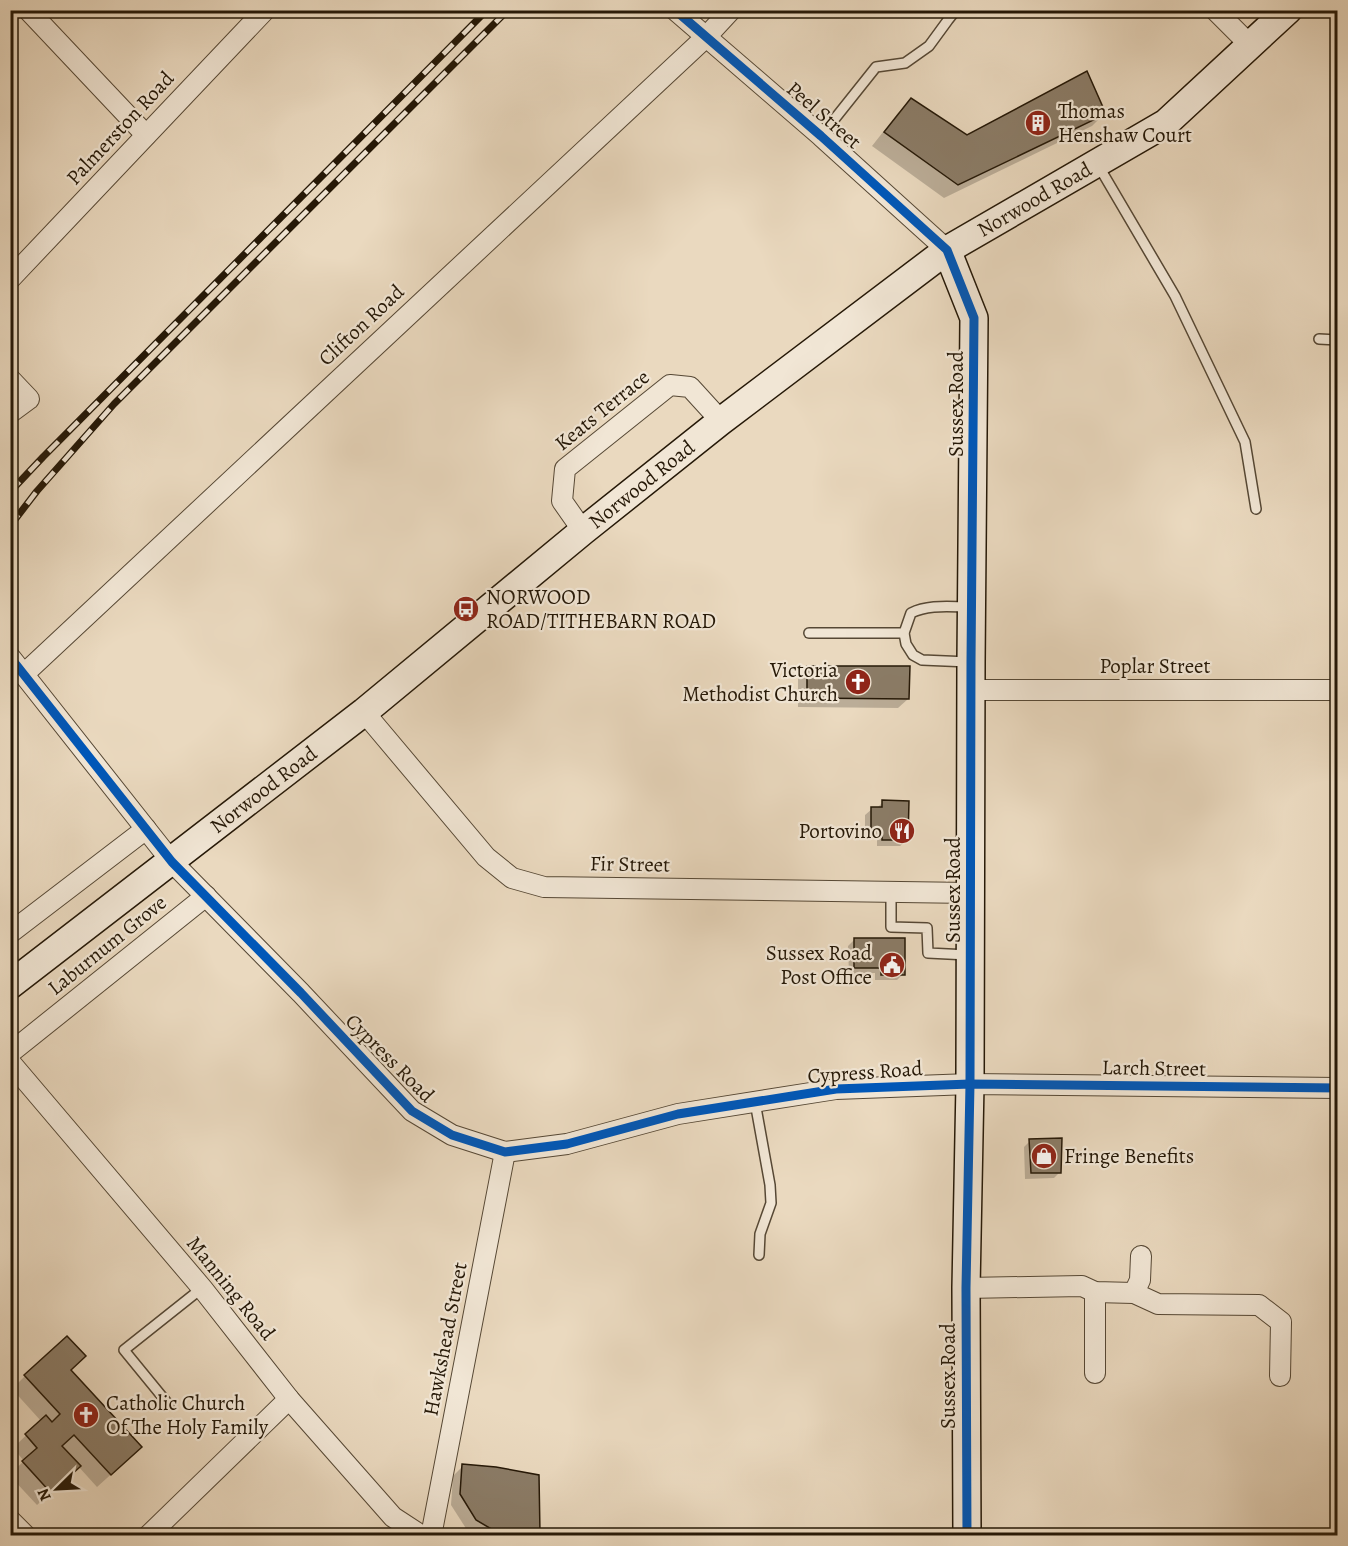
<svg xmlns="http://www.w3.org/2000/svg" width="1348" height="1546" font-family="Alegreya,serif">
<rect width="100%" height="100%" fill="#ead9bf"/>
<filter id="stains"><feTurbulence type="fractalNoise" baseFrequency=".00333" numOctaves="4"/><feColorMatrix values="0 0 0 0 .2 0 0 0 0 .09 0 0 0 0 .02 0 0 0 .5 -.17"/></filter>
<radialGradient id="worn" r=".72"><stop offset=".6" stop-color="#630" stop-opacity="0"/><stop offset="1" stop-color="#630" stop-opacity=".3"/></radialGradient>
<!-- shadow -->
<g fill="#0003">
<path d="M912,100L967,136L1105,113L1092,126L944,198L872,146L898,113Z"/>
<path d="M808,668L908,699L898,708L798,707V678Z"/>
<path d="M883,802L907,840L900,846H877V836H865V815L872,809H876Z"/>
<path d="M855,939L903,974L897,980H875V973L849,974L848,946Z"/>
<path d="M1030,1141L1060,1172L1054,1178L1025,1179L1024,1147Z"/>
<path d="M69,1371L127,1460L97,1487L78,1466L37,1505L10,1476V1474L24,1461L13,1448L41,1421L12,1389L25,1376Z"/>
<path d="M463,1466L539,1533L536,1536H476L467,1530L451,1505L453,1476Z"/>
</g>
<!-- building -->
<g fill="#8b7c67" stroke="#251807" stroke-width="1.5">
<path d="M1087,71L1106,114L958,185L884,132L911,98L967,135Z"/>
<path d="M807,666H910L909,699L807,698Z"/>
<path d="M882,800L909,801L908,840H882V831H871V807H882Z"/>
<path d="M854,938H905V975H881V968H854Z"/>
<path d="M1062,1138L1061,1173H1031L1029,1139Z"/>
<path d="M67,1336L86,1356L71,1370L142,1447L111,1475L74,1435L62,1446L81,1466L51,1493L22,1461L37,1448L25,1434L46,1415L52,1422L60,1414L24,1375Z"/>
<path d="M462,1464L496,1467L539,1475L540,1534H500L476,1520L460,1494Z"/>
</g>
<g fill="none" stroke-linecap="round" stroke-linejoin="round">
<!-- lane casing -->
<g stroke="#564835" stroke-width="12">
<g id="lane">
<path d="M821,136L876,67L905,63L929,46L948,20L956,10"/>
<path d="M1098,165L1175,296L1245,442L1256,509"/>
<path d="M1319,339L1338,340"/>
<path d="M809,633H904"/>
<path d="M969,662L922,660L913,655L906,644L904,633L911,613C929,604 950,607 971,607"/>
<path d="M891,892V927L927,928L928,953L968,955"/>
<path d="M755,1102L770,1185L771,1203L760,1234L759,1255"/>
<path d="M169,1405L124,1350L202,1288"/>
</g>
</g>
<!-- street casing -->
<g stroke="#564835" stroke-width="22">
<g id="street">
<path d="M28,10L146,135"/>
<path d="M675,10L821,136L947,250"/>
<path d="M1215,10L1250,45"/>
<path d="M10,279L265,10"/>
<path d="M10,379L29,399L10,413"/>
<path d="M583,531L562,501L565,469L670,385L690,387L721,421"/>
<path d="M10,657L172,862L301,993L412,1111L452,1135L505,1152L567,1144L678,1114L836,1089L970,1084L1338,1088"/>
<path d="M24,674L706,37L731,10"/>
<path d="M972,690H1338"/>
<path d="M364,712L486,857L512,878L544,887L970,893"/>
<path d="M10,933L146,829"/>
<path d="M10,1053L206,896"/>
<path d="M10,1062L202,1288L289,1399L393,1517L422,1536"/>
<path d="M966,1288L1082,1286L1095,1292L1134,1293L1158,1304L1259,1305L1281,1322L1280,1376"/>
<path d="M1095,1292V1373"/>
<path d="M1134,1293L1140,1280L1141,1256"/>
<path d="M10,1520L26,1536"/>
<path d="M148,1536L289,1399"/>
<path d="M431,1536L505,1152"/>
</g>
</g>
<!-- secondary casing -->
<g stroke="#251807" stroke-width="30">
<g id="secondary">
<path d="M947,250L974,318L971,662L970,1084L966,1288L967,1536"/>
<path id="s1" d="M10,985L364,712L583,531L721,421L947,250L1166,123L1288,10"/>
</g>
</g>
<!-- lane -->
<use href="#lane" stroke="#f1e6d5" stroke-width="9"/>
<!-- street -->
<use href="#street" stroke="#f1e6d5" stroke-width="20"/>
<!-- secondary -->
<use href="#secondary" stroke="#f1e6d5" stroke-width="27"/>
<!-- rail casing -->
<g stroke="#251807" stroke-width="7">
<g id="rail">
<path d="M10,492L43,457L487,10"/>
<path d="M10,526L37,491L114,404L508,10"/>
</g>
</g>
<!-- rail -->
<use href="#rail" stroke="#f1e6d5" stroke-width="4.5" stroke-dasharray="14" stroke-linecap="butt"/>
<!-- cycleway casing -->
<g stroke="#f1e6d5" stroke-width="13">
<g id="cycleway">
<path d="M675,10L821,136L947,250L974,318L971,662L970,1084L966,1288L967,1536"/>
<path d="M10,657L172,862L301,993L412,1111L452,1135L505,1152L567,1144L678,1114L836,1089L970,1084L1338,1088"/>
</g>
</g>
<!-- cycleway -->
<use href="#cycleway" stroke="#0057b8" stroke-width="9"/>
</g>
<!-- icons -->
<defs>
<g id="building-disc" transform="scale(1.35)"><circle r="9.5" fill="#8f2418" stroke="#f1e6d5"/><path d="M-4-6H4V6H1V3H-1V6H-4ZM-2.5-4.3h1.7v1.8h-1.7ZM.8-4.3h1.7v1.8H.8ZM-2.5-1h1.7V.8h-1.7ZM.8-1h1.7V.8H.8Z" fill="#fff"/></g>
<g id="bus-disc" transform="scale(1.35)"><circle r="9.5" fill="#8f2418" stroke="#f1e6d5"/><path d="M-5-6H5V4H4V6H2V4H-2V6H-4V4H-5ZM-3.5-4V0h7V-4ZM-3.5 1.2v1.5H-2V1.2ZM2 1.2v1.5H3.5V1.2Z" fill="#fff"/></g>
<g id="church-disc" transform="scale(1.35)"><circle r="9.5" fill="#8f2418" stroke="#f1e6d5"/><path d="M-1.2-6h2.4v3.5h3.3v2.4h-3.3V6h-2.4V-.1h-3.3v-2.4h3.3Z" fill="#fff"/></g>
<g id="restaurant-disc" transform="scale(1.35)"><circle r="9.5" fill="#8f2418" stroke="#f1e6d5"/><path d="M-5-6h1v4h1v-4h1v4h1v-4h1v5L-1.5 .5V6h-2V.5L-5-1ZM5-6V6H3V1.5H1.5Q1.5-4 5-6Z" fill="#fff"/></g>
<g id="civic-disc" transform="scale(1.35)"><circle r="9.5" fill="#8f2418" stroke="#f1e6d5"/><path d="M-.6-6.5H3V-4.5H.6V-3L4-1V1h2V6H-6V1h2V-1L-.6-3ZM-1.2 2.5V6h2.4V2.5Z" fill="#fff"/></g>
<g id="shop-disc" transform="scale(1.35)"><circle r="9.5" fill="#8f2418" stroke="#f1e6d5"/><path d="M-5-2.5h2.3a2.7 3.5 0 0 1 5.4 0H5L5.5 6h-11ZM-1.5-2.5h3a1.5 2.3 0 0 0-3 0Z" fill="#fff"/></g>
</defs>
<g fill-rule="evenodd">
<use href="#building-disc" x="1038" y="123"/>
<use href="#bus-disc" x="466" y="609"/>
<use href="#church-disc" x="858" y="682"/>
<use href="#restaurant-disc" x="902" y="831"/>
<use href="#civic-disc" x="892" y="965"/>
<use href="#shop-disc" x="1044" y="1156"/>
<use href="#church-disc" x="86" y="1415"/>
</g>
<g text-anchor="middle" dominant-baseline="central" stroke-width="4.5" stroke-linejoin="round" paint-order="stroke">
<!-- poi labels -->
<g font-size="21" fill="#251807" stroke="#f1e6d5" text-anchor="start">
<text x="1058" y="111">Thomas<tspan x="1058" dy="24">Henshaw Court</tspan></text>
<text x="486" y="597">NORWOOD<tspan x="486" dy="24">ROAD/TITHEBARN ROAD</tspan></text>
<text x="838" y="670" text-anchor="end">Victoria<tspan x="838" dy="24">Methodist Church</tspan></text>
<text x="882" y="831" text-anchor="end">Portovino</text>
<text x="872" y="953" text-anchor="end">Sussex Road<tspan x="872" dy="24">Post Office</tspan></text>
<text x="1064" y="1156">Fringe Benefits</text>
<text x="106" y="1403">Catholic Church<tspan x="106" dy="24">Of The Holy Family</tspan></text>
</g>
<!-- street labels -->
<g font-size="21" fill="#251807" stroke="#f1e6d5">
<text transform="translate(824 115) rotate(41)">Peel Street</text>
<text transform="translate(120 128) rotate(-47)">Palmerston Road</text>
<text stroke="none"><textPath href="#s1" startOffset="1292">Norwood Road</textPath></text>
<text transform="translate(361 325) rotate(-43)">Clifton Road</text>
<text transform="translate(956 404) rotate(-90)">Sussex Road</text>
<text transform="translate(602 410) rotate(-39)">Keats Terrace</text>
<text stroke="none"><textPath href="#s1" startOffset="806">Norwood Road</textPath></text>
<text x="1155" y="666">Poplar Street</text>
<text stroke="none"><textPath href="#s1" startOffset="320">Norwood Road</textPath></text>
<text transform="translate(630 864) rotate(1)">Fir Street</text>
<text transform="translate(953 890) rotate(-90)">Sussex Road</text>
<text transform="translate(107 945) rotate(-39)">Laburnum Grove</text>
<text transform="translate(390 1058) rotate(45)">Cypress Road</text>
<text transform="translate(1154 1068) rotate(1)">Larch Street</text>
<text transform="translate(865 1072) rotate(-4)">Cypress Road</text>
<text transform="translate(231 1288) rotate(51)">Manning Road</text>
<text transform="translate(445 1339) rotate(-79)">Hawkshead Street</text>
<text transform="translate(948 1376) rotate(-90)">Sussex Road</text>
</g>
</g>
<!-- margin -->
<rect width="1348" height="1546" fill="none" stroke="#ead9bf" stroke-width="36"/>
<rect x="12" y="12" width="1324" height="1522" fill="none" stroke="#251807" stroke-width="3"/>
<rect x="18" y="18" width="1312" height="1510" fill="none" stroke="#251807" stroke-width="1.5"/>
<!-- north arrow -->
<g transform="translate(57 1489) rotate(246)" stroke="#f1e6d5" stroke-width="4.5" paint-order="stroke">
<path d="M0-4.5L10 22L0 15L-10 22Z" fill="#251807"/>
<text y="-9" font-size="16" font-weight="bold" text-anchor="middle" fill="#251807">N</text>
</g>
<rect width="100%" height="100%" filter="url(#stains)"/>
<rect width="100%" height="100%" fill="url(#worn)"/>
</svg>
